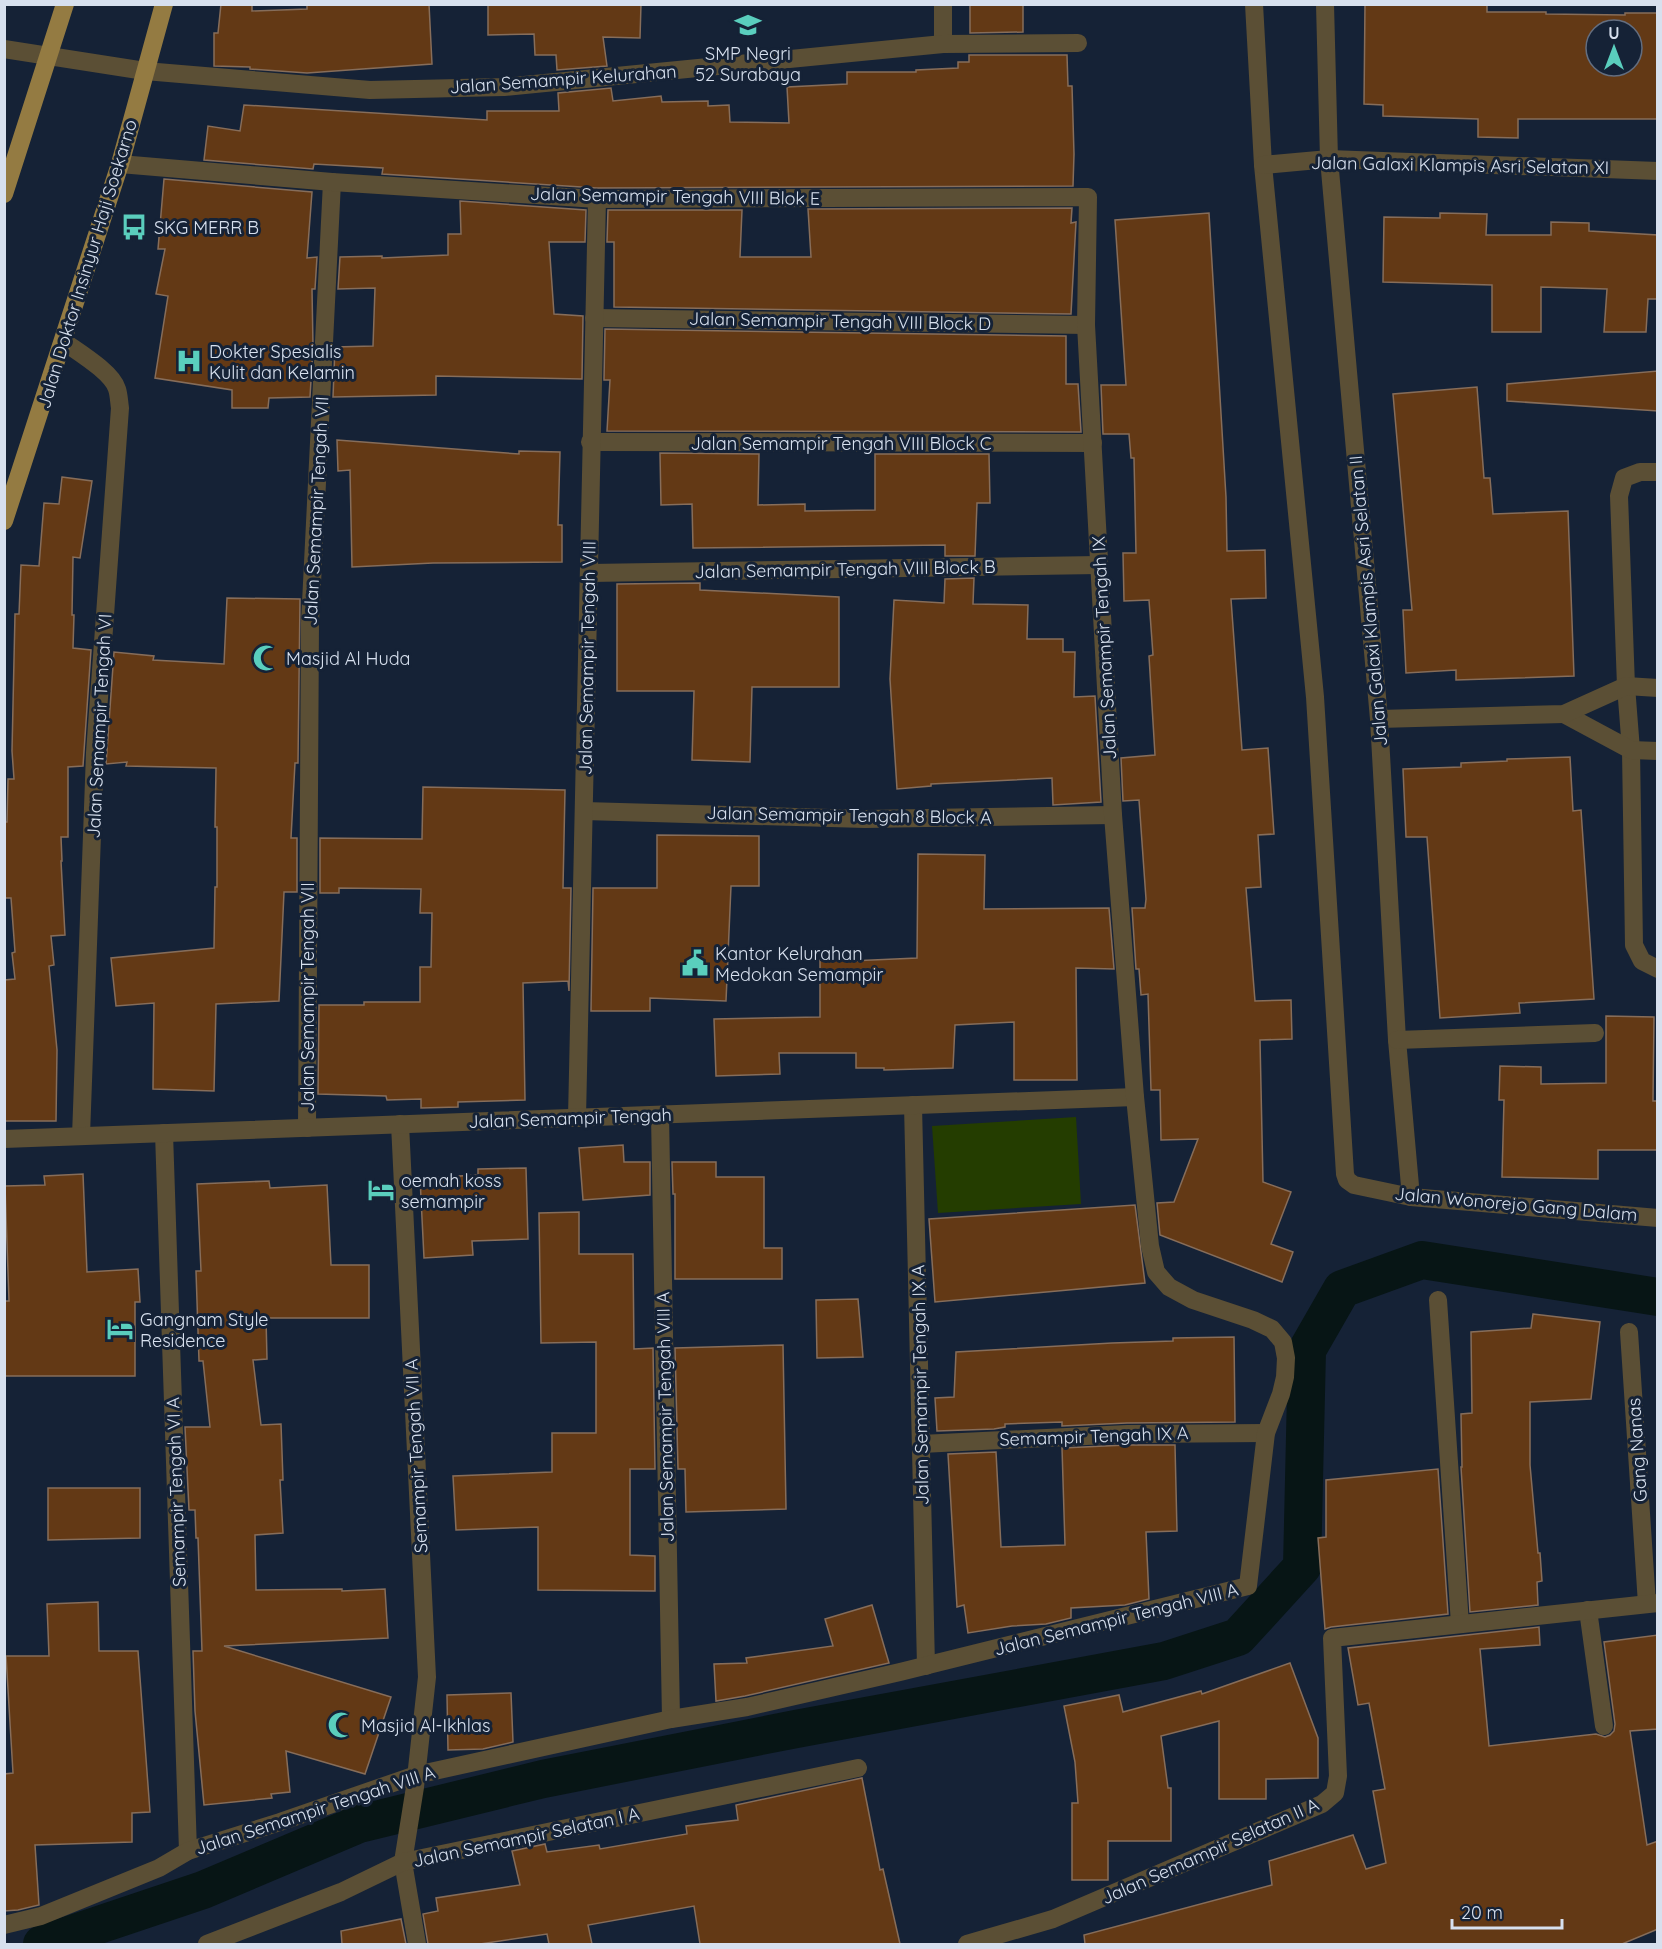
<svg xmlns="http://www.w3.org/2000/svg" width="1662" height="1949" font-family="Quicksand,sans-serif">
<rect width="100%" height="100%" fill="#152236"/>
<!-- green -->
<path fill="#243d00" d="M1076,1117L1081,1204L938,1213L932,1126Z"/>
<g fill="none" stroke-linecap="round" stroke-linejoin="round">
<!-- canal -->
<path stroke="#071515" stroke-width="38" d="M42,1944L203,1890L359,1824L543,1779L796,1729L1164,1661L1238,1637L1302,1567L1307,1350L1342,1289L1422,1260L1658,1297"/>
</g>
<!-- building -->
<g fill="#633915" stroke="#866d5a" stroke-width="1.5" fill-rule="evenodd">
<path d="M221,4H252V11L307,9V4H429L432,64L307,73L250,69V67L214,66V33H218Z"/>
<path d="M488,4H641L640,38L603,37L607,66L557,70L556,55H535L534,34L488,35Z"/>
<path d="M970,4H1023V32L970,33Z"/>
<path d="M1365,4H1487V12H1546V14L1625,15V13H1658V119H1518V138L1478,137V119L1383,116V105L1364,104ZM1596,30H1632V66H1596Z"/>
<path d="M969,55H1067L1068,86H1072L1074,154L1073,186L597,188L382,174L383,168L314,164L313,169L204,160L208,126L240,131L244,105L487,120V111H559L558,93L611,88L613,101L661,96L662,102L708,101V106L729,105L730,122L789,123L787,87L847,84V72H916V70L958,68V62H969Z"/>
<path d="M164,179L312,192L307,258L317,257L315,289H312L313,347L310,397L269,398L268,408H232V390L155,378L168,296L156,294L165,249H158Z"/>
<path d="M460,201L586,210L585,242H549L554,314L583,316L582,379L436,376V395L333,397L335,347L373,346L375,288L338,289L340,257L382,256V258L448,255V234H461Z"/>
<path d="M1072,208L1071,223L1076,222L1071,314L614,307V242H607L608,210H742L740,257H811L808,209Z"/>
<path d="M1209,213L1226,497L1227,551L1265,550L1266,598L1231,599L1242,750L1268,748L1274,834L1258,835L1261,887L1246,888L1255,1001L1291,1000L1292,1039L1260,1040L1263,1182L1291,1192L1271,1244L1293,1252L1282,1282L1160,1235L1157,1203L1174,1202L1198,1139L1161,1140L1160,1090H1151L1148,994L1141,995L1139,969H1136L1132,908H1145L1146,899L1139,800L1123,801L1121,758L1155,755L1149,656L1153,655L1149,600L1124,601L1123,553H1136L1134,458H1131L1129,434H1103L1101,385H1126L1115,220Z"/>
<path d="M1440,213L1487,214L1486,235H1551V222L1589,223V231L1658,235V299H1648L1646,332H1604L1607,289L1541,287V332H1492V285L1383,282L1384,217L1440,218Z"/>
<path d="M605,329L1066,336V384H1078L1081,432L607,431L610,380H604Z"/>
<path d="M1658,371V411L1507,401V384Z"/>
<path d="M1477,387L1484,478H1490L1493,514L1568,511L1574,676L1456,680V670L1406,673L1403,610H1412L1393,394Z"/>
<path d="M337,440L519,454V451L560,452L558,525H562V562L433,563L352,567L350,470L338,471Z"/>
<path d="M660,453L759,454L758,505L805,504V511L875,510V454H989L990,503H977L975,556H945V545L693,548L692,504L661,505Z"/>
<path d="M62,477L92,481L80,558L73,557L72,615H74L73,648L91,650L83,766L68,767V837H61L62,861H61L65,935L51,936L54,965L49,966L57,1050L56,1121H4V980L15,979L12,953L15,952L11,898H4V822H7L8,779H14L12,751L15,614H19L21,565L39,566L44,503L59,504Z"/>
<path d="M974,578L973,604L1028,605L1027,639H1063V652H1075L1074,697L1095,696L1101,802L1053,805L1052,778L931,784V786L897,789L890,679L894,600L944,603L945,579Z"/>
<path d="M700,583V590L839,597V687H752L750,762L692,760L694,691H617V584Z"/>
<path d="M227,598L300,599L298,763H295L291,838H297V892H284L279,1001L216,1004L214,1091L153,1089L154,1003L116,1006L111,958L214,948L215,887H217V827H215L216,768L126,766L127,762L106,764L114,652L154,656L153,660L224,664Z"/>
<path d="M1570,757L1573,811L1581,810L1594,999L1519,1003L1520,1013L1440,1018L1427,837H1406L1403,769L1461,767V763L1507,761V759Z"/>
<path d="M423,787L565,790L563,888H571L569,991L568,981L523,983L525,1100L458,1102V1107L421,1108V1099L387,1100L386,1096L318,1094L319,1005H364V1002H420V967H431L432,913H420L421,889L339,888V893H320V838L422,839Z"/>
<path d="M657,835L759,836V886H731L726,1001L650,998V1011H591L593,888H657Z"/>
<path d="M918,854L985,855L984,909L1109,908L1114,969L1076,968L1077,1080H1014V1022L955,1025L953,1068L884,1070V1068H856V1053H779L780,1074L716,1076L714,1019L820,1017V959H850V961L917,958Z"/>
<path d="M1606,1016L1654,1017L1653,1101H1658V1150H1598V1179L1502,1177L1504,1100H1499L1500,1066L1541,1067V1084L1606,1083Z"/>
<path d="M623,1145L624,1162H650V1195L583,1200L579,1148Z"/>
<path d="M672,1162H716V1177H764V1248H782V1279H675V1194H673Z"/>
<path d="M526,1168L528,1239L472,1241L473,1255L424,1258L420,1178L478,1175V1169Z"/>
<path d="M83,1174L87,1272L138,1269L140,1302H135V1376H4V1301H9L5,1186L45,1185L44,1176Z"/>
<path d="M269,1181L270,1188L327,1185L331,1265H369V1318H266L267,1359L253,1360L261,1425L281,1424L283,1480H280L283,1533L255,1535L256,1590L342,1589V1591L385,1589L388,1638L224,1646L391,1697L365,1774L286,1751L290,1792L271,1794L272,1798L204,1805L195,1711L193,1651H202L198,1538H196L195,1510H189L185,1427H210L203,1361H199L196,1271H201L197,1184Z"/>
<path d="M1135,1205L1145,1283L935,1302L929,1219Z"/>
<path d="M579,1212V1254H633L634,1349L653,1348L655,1469H630V1555L655,1556V1591L538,1590V1527L456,1530L453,1476L552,1472V1433H596V1342L541,1343L539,1213Z"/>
<path d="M858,1299L863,1357L817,1358L816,1300Z"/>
<path d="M1533,1314L1600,1322L1591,1399L1530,1402V1465L1538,1553H1540L1542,1581L1537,1582L1538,1605L1470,1612L1461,1467H1462L1461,1414L1472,1413L1471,1332L1531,1328Z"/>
<path d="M1234,1337L1235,1422L1127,1423L1062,1426V1422L1005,1424V1427L994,1429L937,1431L935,1398L954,1397L956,1352L1112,1343L1173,1341V1338Z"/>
<path d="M783,1345L786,1509L686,1512L685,1469H678L675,1348Z"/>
<path d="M1127,1445H1175L1177,1531L1146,1532L1149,1599L1125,1605L1071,1608V1618L1046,1624L1012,1626L968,1633L964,1605L957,1607L948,1454L996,1452L1001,1547L1065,1545L1062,1448Z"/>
<path d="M1438,1469L1448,1614L1331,1627L1325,1629L1318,1538L1326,1537V1480Z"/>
<path d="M48,1488H140V1538L48,1540Z"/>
<path d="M98,1602L99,1651H138L150,1812L132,1813V1842L35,1845L39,1905L18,1910L4,1911V1774L13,1773L6,1656H49L47,1604Z"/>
<path d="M872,1605L889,1663L745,1696L716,1701L714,1664L747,1663L746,1658L833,1646L825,1619Z"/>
<path d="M1539,1627L1540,1645L1480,1649L1489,1746L1596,1734L1605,1737L1610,1735L1614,1731L1615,1724L1604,1642L1658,1635V1729L1630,1731L1647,1845L1658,1841V1929L1622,1944H1085L1084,1935L1272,1885L1269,1861L1353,1835L1366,1869L1386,1863L1373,1791L1385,1789L1369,1703L1358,1705L1348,1648Z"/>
<path d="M1290,1663L1318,1738V1778L1266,1779V1799H1219V1721L1161,1736L1168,1788H1171V1841H1108V1880H1072V1803H1078L1075,1762L1064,1706L1119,1695L1123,1712L1201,1691L1202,1694Z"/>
<path d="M511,1693L513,1742L483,1749L448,1750L447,1695Z"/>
<path d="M862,1778L880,1870L883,1869L900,1944H700L694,1906L588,1925L592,1944H549L547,1934L480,1944H428L423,1914L438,1911L436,1898L520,1885L512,1851L545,1844L547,1852L599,1845L600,1849L687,1834L686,1826L738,1820L736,1805Z"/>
<path d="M401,1919L406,1944H342L341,1931Z"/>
</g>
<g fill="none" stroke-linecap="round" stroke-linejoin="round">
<!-- street -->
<g stroke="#5b4f35" stroke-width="18">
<path d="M943,4V44"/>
<path d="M1254,4L1263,165L1315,697L1345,1174L1347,1180L1354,1185L1411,1197L1658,1218"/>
<path d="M1325,4L1329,159L1379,719L1397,1040L1411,1197"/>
<path d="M4,49L145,71L370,90L504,87L943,44L1078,43"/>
<path d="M1263,165L1329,159L1658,171"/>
<path d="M594,318L1086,325"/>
<path d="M63,341C78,352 112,372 117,389C119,395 119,402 120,408L95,753L81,1136"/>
<path d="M590,442L1093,443"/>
<path d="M1658,472H1640L1624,478L1619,496L1626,686L1631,750L1634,945L1642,961L1658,969"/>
<path d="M590,573L1099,565"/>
<path d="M1564,714L1631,750L1658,751"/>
<path d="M1379,719L1564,714L1626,686L1658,688"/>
<path d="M584,811L865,819L1113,815"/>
<path d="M1397,1040L1595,1033"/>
<path d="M913,1105L926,1666"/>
<path d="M660,1115L671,1719"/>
<path d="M577,1118L597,199"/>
<path d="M400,1124L427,1677L415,1787L403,1862L417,1944"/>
<path d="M307,1128L310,623L332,182"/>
<path d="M164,1133L188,1851"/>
<path d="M4,1139L1135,1097"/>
<path d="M1438,1300L1460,1624"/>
<path d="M1629,1332L1647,1604"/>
<path d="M921,1444L1127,1434L1266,1433"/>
<path d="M1588,1610L1604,1726"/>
<path d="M4,1925L41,1916L159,1868L188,1851L280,1822L416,1775L671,1719L747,1707L900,1672L1248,1586L1266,1433L1281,1394L1285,1377L1286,1358L1283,1342L1272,1329L1253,1320L1193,1300L1169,1287L1156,1272L1150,1246L1135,1097L1113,815L1086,325L1088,197L597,199L332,182L120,164"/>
<path d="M207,1944L341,1892L403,1862L858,1768"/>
<path d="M967,1944L1053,1919L1322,1804L1335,1793L1338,1776L1332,1638L1658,1603"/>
</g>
<!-- primary -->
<g stroke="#947b42" stroke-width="18">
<path d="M4,194L65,4"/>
<path d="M4,521L120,164L164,4"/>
</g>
</g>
<!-- icons -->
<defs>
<g id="school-bare" transform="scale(2.07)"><path d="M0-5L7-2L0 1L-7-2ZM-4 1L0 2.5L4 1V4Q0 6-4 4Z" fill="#5acebd" stroke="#152236" stroke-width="2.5" paint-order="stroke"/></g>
<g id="bus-bare" transform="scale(2.07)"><path d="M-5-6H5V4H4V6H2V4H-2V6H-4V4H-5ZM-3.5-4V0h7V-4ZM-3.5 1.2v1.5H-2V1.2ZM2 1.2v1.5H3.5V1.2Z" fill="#5acebd" stroke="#152236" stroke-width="2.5" paint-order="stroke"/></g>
<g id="hospital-bare" transform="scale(2.07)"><path d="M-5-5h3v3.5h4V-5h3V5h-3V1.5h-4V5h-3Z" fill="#5acebd" stroke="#152236" stroke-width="2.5" paint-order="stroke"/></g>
<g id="mosque-bare" transform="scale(2.07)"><path d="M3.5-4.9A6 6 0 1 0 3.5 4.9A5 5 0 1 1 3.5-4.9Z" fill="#5acebd" stroke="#152236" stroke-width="2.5" paint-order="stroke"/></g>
<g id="civic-bare" transform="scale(2.07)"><path d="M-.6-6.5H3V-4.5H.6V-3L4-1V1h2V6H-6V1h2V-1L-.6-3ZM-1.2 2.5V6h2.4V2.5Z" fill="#5acebd" stroke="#152236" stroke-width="2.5" paint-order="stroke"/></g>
<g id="hotel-bare" transform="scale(2.07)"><path d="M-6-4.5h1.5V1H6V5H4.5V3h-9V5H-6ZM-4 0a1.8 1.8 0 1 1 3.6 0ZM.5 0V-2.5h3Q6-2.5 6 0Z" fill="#5acebd" stroke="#152236" stroke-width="2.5" paint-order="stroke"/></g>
</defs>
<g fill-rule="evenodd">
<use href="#school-bare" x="748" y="25"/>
<use href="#bus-bare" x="134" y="227"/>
<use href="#hospital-bare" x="189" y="361"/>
<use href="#mosque-bare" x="266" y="658"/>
<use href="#civic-bare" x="695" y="963"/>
<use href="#hotel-bare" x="381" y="1190"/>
<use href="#hotel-bare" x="120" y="1329"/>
<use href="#mosque-bare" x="341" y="1725"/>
</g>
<g text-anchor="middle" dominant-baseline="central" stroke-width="6" stroke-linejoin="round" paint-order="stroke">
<!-- poi labels -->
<g font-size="18" fill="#d7e0ee" stroke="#152236" text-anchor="start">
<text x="748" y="53" text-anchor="middle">SMP Negri<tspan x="748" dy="21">52 Surabaya</tspan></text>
<text x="154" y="227">SKG MERR B</text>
<text x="209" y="351">Dokter Spesialis<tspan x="209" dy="21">Kulit dan Kelamin</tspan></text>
<text x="286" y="658">Masjid Al Huda</text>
<text x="715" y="953">Kantor Kelurahan<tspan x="715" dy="21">Medokan Semampir</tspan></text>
<text x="401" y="1180">oemah koss<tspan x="401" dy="21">semampir</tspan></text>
<text x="140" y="1319">Gangnam Style<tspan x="140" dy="21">Residence</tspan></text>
<text x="361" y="1725">Masjid Al-Ikhlas</text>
</g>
<!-- street labels -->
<g font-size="18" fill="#d7e0ee" stroke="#152236">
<text transform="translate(563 79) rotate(-4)">Jalan Semampir Kelurahan</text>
<text transform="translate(1460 165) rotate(1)">Jalan Galaxi Klampis Asri Selatan XI</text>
<text transform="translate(675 196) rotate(1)">Jalan Semampir Tengah VIII Blok E</text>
<text transform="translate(87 264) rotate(-73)">Jalan Doktor Insinyur Haji Soekarno</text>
<text transform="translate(840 321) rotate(1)">Jalan Semampir Tengah VIII Block D</text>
<text x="841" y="443">Jalan Semampir Tengah VIII Block C</text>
<text transform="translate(316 511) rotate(-87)">Jalan Semampir Tengah VII</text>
<text transform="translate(845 569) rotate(-1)">Jalan Semampir Tengah VIII Block B</text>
<text transform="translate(1368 601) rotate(-95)">Jalan Galaxi Klampis Asri Selatan II</text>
<text transform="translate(1104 648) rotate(-93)">Jalan Semampir Tengah IX</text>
<text transform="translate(587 658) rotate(-89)">Jalan Semampir Tengah VIII</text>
<text transform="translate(99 726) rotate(-87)">Jalan Semampir Tengah VI</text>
<text transform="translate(849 815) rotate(1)">Jalan Semampir Tengah 8 Block A</text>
<text transform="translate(307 997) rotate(-90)">Jalan Semampir Tengah VII</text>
<text transform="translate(570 1118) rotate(-2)">Jalan Semampir Tengah</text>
<text transform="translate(1516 1204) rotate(5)">Jalan Wonorejo Gang Dalam</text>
<text transform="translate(920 1385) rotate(-91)">Jalan Semampir Tengah IX A</text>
<text transform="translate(665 1417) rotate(-91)">Jalan Semampir Tengah VIII A</text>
<text transform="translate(1094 1436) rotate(-2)">Semampir Tengah IX A</text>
<text transform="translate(1637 1450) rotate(-94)">Gang Nanas</text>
<text transform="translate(416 1456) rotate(-93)">Semampir Tengah VII A</text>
<text transform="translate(176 1492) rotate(-92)">Semampir Tengah VI A</text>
<text transform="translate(1116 1619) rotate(-14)">Jalan Semampir Tengah VIII A</text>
<text transform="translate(315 1810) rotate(-18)">Jalan Semampir Tengah VIII A</text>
<text transform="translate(526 1837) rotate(-12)">Jalan Semampir Selatan I A</text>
<text transform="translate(1210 1851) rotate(-24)">Jalan Semampir Selatan II A</text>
</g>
</g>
<!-- border -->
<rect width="1662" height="1949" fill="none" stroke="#d7e0ee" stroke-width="12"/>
<!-- north arrow -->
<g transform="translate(1614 48)"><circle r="28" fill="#152236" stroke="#636e80" stroke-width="1.5"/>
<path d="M0-4.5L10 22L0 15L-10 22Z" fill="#5acebd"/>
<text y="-9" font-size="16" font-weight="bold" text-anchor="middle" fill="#d7e0ee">U</text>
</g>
<!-- scale -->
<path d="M1452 1919v9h110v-9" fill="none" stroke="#d7e0ee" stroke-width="3"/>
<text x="1461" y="1919" font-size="18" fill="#d7e0ee" stroke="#152236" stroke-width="4.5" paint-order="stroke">20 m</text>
</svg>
